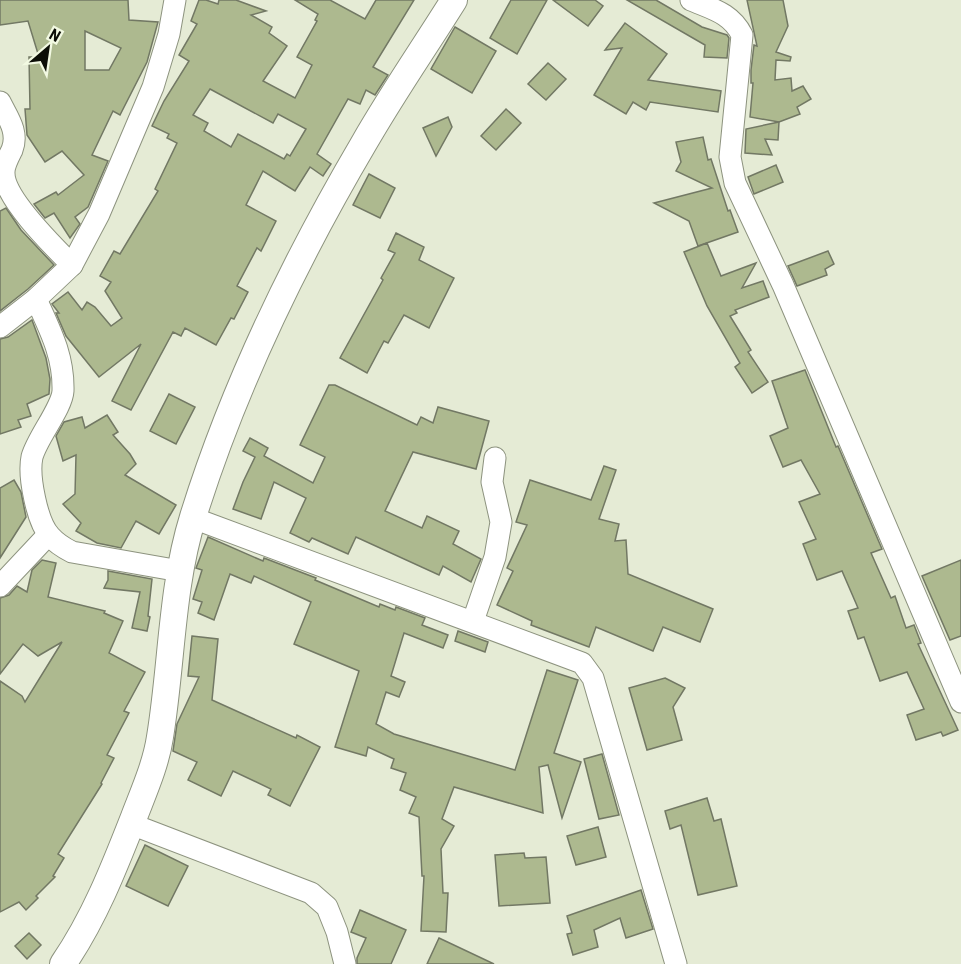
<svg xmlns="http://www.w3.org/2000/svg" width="961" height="964" font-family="'Roboto Condensed',sans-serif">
<rect width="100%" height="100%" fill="#e5ebd5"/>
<!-- building -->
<g fill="#adb98f" stroke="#727864" stroke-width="1.5" fill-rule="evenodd">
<path d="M0,0H128L129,20L158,22L147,62L120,115L113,111L92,155L108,161L88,207L75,217L80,224L70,238L54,213L45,218L34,204L56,192L58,195L84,175L62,151L45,162L27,135L25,109H30L29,57H39L28,21L0,25ZM85,31L121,48L109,70H85Z"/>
<path d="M199,0H206L218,4L219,0H236L266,11L251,15L272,27L269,33L287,46L263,81L295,98L312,65L297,57L317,21L315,20L318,14L295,0H330L365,19L376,0H414L373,67L388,75L375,95L366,90L360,104L348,99L317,154L331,164L323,176L310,167L295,191L263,171L246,205L276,221L261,251L257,248L237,286L248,292L234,319L231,318L216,345L185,328L181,336L173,332L131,410L112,401L141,344L99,377L66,336L56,313H59L52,304L68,292L82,310L87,302L95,307L111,326L122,318L105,291L111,282L100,276L114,251L120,254L158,191L155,189L177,143L167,138L169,134L152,126L164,101L189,61L179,55L197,24L191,21ZM210,89L273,123L278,114L306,129L290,156L287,154L284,159L238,134L231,147L204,131L208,123L193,115Z"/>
<path d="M511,0H547L517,54L490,38Z"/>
<path d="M553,0H595L603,6L588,26Z"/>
<path d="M627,0H656L702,27L727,35L729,38L727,58L704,57L705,45Z"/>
<path d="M747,0H783L788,26L776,52L791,57L790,61L776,60L775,80L791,78L792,91L803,86L811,99L797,107L800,114L779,122L750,117L753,83H751V70L754,45L757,46Z"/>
<path d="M625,23L667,54L648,80L721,91L718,112L650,102L646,110L633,102L626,114L594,95L622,48L605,50Z"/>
<path d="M455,27L496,51L472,93L431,69Z"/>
<path d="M548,63L566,79L546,100L528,84Z"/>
<path d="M506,109L521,123L496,150L481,136Z"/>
<path d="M448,117L452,127L436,156L423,128Z"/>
<path d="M779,122L778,140L765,139L772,155L745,153L746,129Z"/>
<path d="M703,137L708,160L711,159L728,211L730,210L738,232L698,246L689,221L654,203L712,188L676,171L681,162L676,142Z"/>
<path d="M776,165L783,182L754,194L748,177Z"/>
<path d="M369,174L395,188L380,218L353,205Z"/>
<path d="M6,208L21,230L54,265L28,289L0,311V211Z"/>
<path d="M396,233L424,247L419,260L454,278L429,328L404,315L388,343L384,341L367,373L340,358L383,280L381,278L395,253L388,250Z"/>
<path d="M707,243L721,276L756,263L742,288L763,281L769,297L735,310L737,313L730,316L751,350L748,352L768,382L752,393L735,367L740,363L707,306L684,252Z"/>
<path d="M828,251L834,264L825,269L827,275L797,286L788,266Z"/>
<path d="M32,320L46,358L50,379L49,394L27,404L31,416L18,420L21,427L0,434V339L8,337Z"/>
<path d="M805,370L836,447L838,446L882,549L871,553L891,598L895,596L906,628L914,625L921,643L918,644L958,730L943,736L941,732L916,740L907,715L924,709L907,672L880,681L864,637L858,639L848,611L858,608L842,571L817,580L803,544L816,539L799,502L820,494L801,460L783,467L770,436L788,428L772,381Z"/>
<path d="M329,385H335L417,425L421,417L433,423L438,407L489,421L476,469L413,452L385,511L422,528L427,516L459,531L453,544L481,559L471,582L443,566L439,575L356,537L348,554L312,538L309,542L290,533L306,498L274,482L261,519L233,509L243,482L255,457L243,451L250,438L268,448L264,456L313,483L325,457L300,445Z"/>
<path d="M169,394L195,407L176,444L150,431Z"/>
<path d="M107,415L118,432L113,435L130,454L136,464L125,475L176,505L159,534L136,521L121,548L97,543L76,531L81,523L63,504L75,494L76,455L63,461L56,436L64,422L82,417L85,428Z"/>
<path d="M604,466L616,470L599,519L619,524L615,541L626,540L628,574L713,609L700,642L663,627L653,651L596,627L589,647L531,625L532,621L497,605L513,571L507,568L527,525L516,522L530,480L591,500Z"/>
<path d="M14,480L21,492L26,517L0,558V488Z"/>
<path d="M208,537L263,561L264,558L316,578L315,580L379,607L380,604L395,610L396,607L425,618L422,625L448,635L443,648L404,633L391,676L405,682L399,697L386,692L376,724L394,734L515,770L547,670L578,680L554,753L581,762L562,818L548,765L539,767L543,813L454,787L442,819L454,826L441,849L443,893H448L446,932L421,931L424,876H422L419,817L409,813L416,797L400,790L406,773L391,768L394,759L368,747L366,756L335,747L359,671L294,644L311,602L254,576L251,583L230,574L214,620L198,613L202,602L193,599L202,570L196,568Z"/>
<path d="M42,560L56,563L48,597L105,611L104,613L123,621L109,653L145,672L124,711L129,713L107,755L114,758L101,783L102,784L58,854L64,858L53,876L55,877L36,896L38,898L26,910L19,902L0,912V681L22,696L25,702L62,642L38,656L23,644L0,674V598L9,595L17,586L27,592L32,570Z"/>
<path d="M961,560V636L950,640L922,576Z"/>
<path d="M108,571L152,579L148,616L150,617L147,631L132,628L140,592L104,588L108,580Z"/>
<path d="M458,631L488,642L485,652L455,641Z"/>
<path d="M192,636L218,639L212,700L296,738L297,735L320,747L290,806L268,795L271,789L233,771L221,796L188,780L197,762L173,751L177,724L199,677L188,676Z"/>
<path d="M665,678L685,688L673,707L682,740L647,750L629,688Z"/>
<path d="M602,754L619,815L599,819L584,759Z"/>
<path d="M707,798L714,821L721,819L737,886L698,895L681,825L670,829L665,811Z"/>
<path d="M598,827L606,857L576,865L567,836Z"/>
<path d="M145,845L188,866L168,906L126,886Z"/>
<path d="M524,853L525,858L546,857L550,903L499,906L495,855Z"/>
<path d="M641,890L653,929L626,938L620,918L594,930L598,947L573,955L567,934L572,933L567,916Z"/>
<path d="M360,910L406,930L391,964H357V958L366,938L351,932Z"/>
<path d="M29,933L41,945L27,959L15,946Z"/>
<path d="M439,938L494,964H427Z"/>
</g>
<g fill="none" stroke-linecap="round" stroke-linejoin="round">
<!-- minor casing -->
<g stroke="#8d937f" stroke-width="23">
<g id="minor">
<path d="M691,0C712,9 731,13 742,35L730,157L735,183L783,285L961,702"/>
<path d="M0,102C8,118 19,132 12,150C9,156 4,165 4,172C3,197 54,247 72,265"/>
<path d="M36,299C50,330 64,356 63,391C62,408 37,438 32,457C28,476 37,522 50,536C57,544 64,548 72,552L180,571"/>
<path d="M0,327L36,299L72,265L99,214L153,87L169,34L175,0"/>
<path d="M193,518L582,663L593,678L676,964"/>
<path d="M0,586L48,535"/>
<path d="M473,621L495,557L501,522L492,482L495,458"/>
<path d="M131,824L311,893L327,907L337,932L345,964"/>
</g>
</g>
<!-- tertiary casing -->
<g stroke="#8d937f" stroke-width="28">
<path id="tertiary" d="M63,964C94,919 114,868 134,817C144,791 156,764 160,737C172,664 171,588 193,517C234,385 294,262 364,143C392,94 424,48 454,0"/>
</g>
<!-- minor -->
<use href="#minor" stroke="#fff" stroke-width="21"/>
<!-- tertiary -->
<use href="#tertiary" stroke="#fff" stroke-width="26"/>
</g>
<!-- north arrow -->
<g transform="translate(48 48) rotate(29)" stroke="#f2f9e2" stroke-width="4.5" paint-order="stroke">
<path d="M0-4.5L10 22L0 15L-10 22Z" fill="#0c0e07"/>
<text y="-9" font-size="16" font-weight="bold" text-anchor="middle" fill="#0c0e07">N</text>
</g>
</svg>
